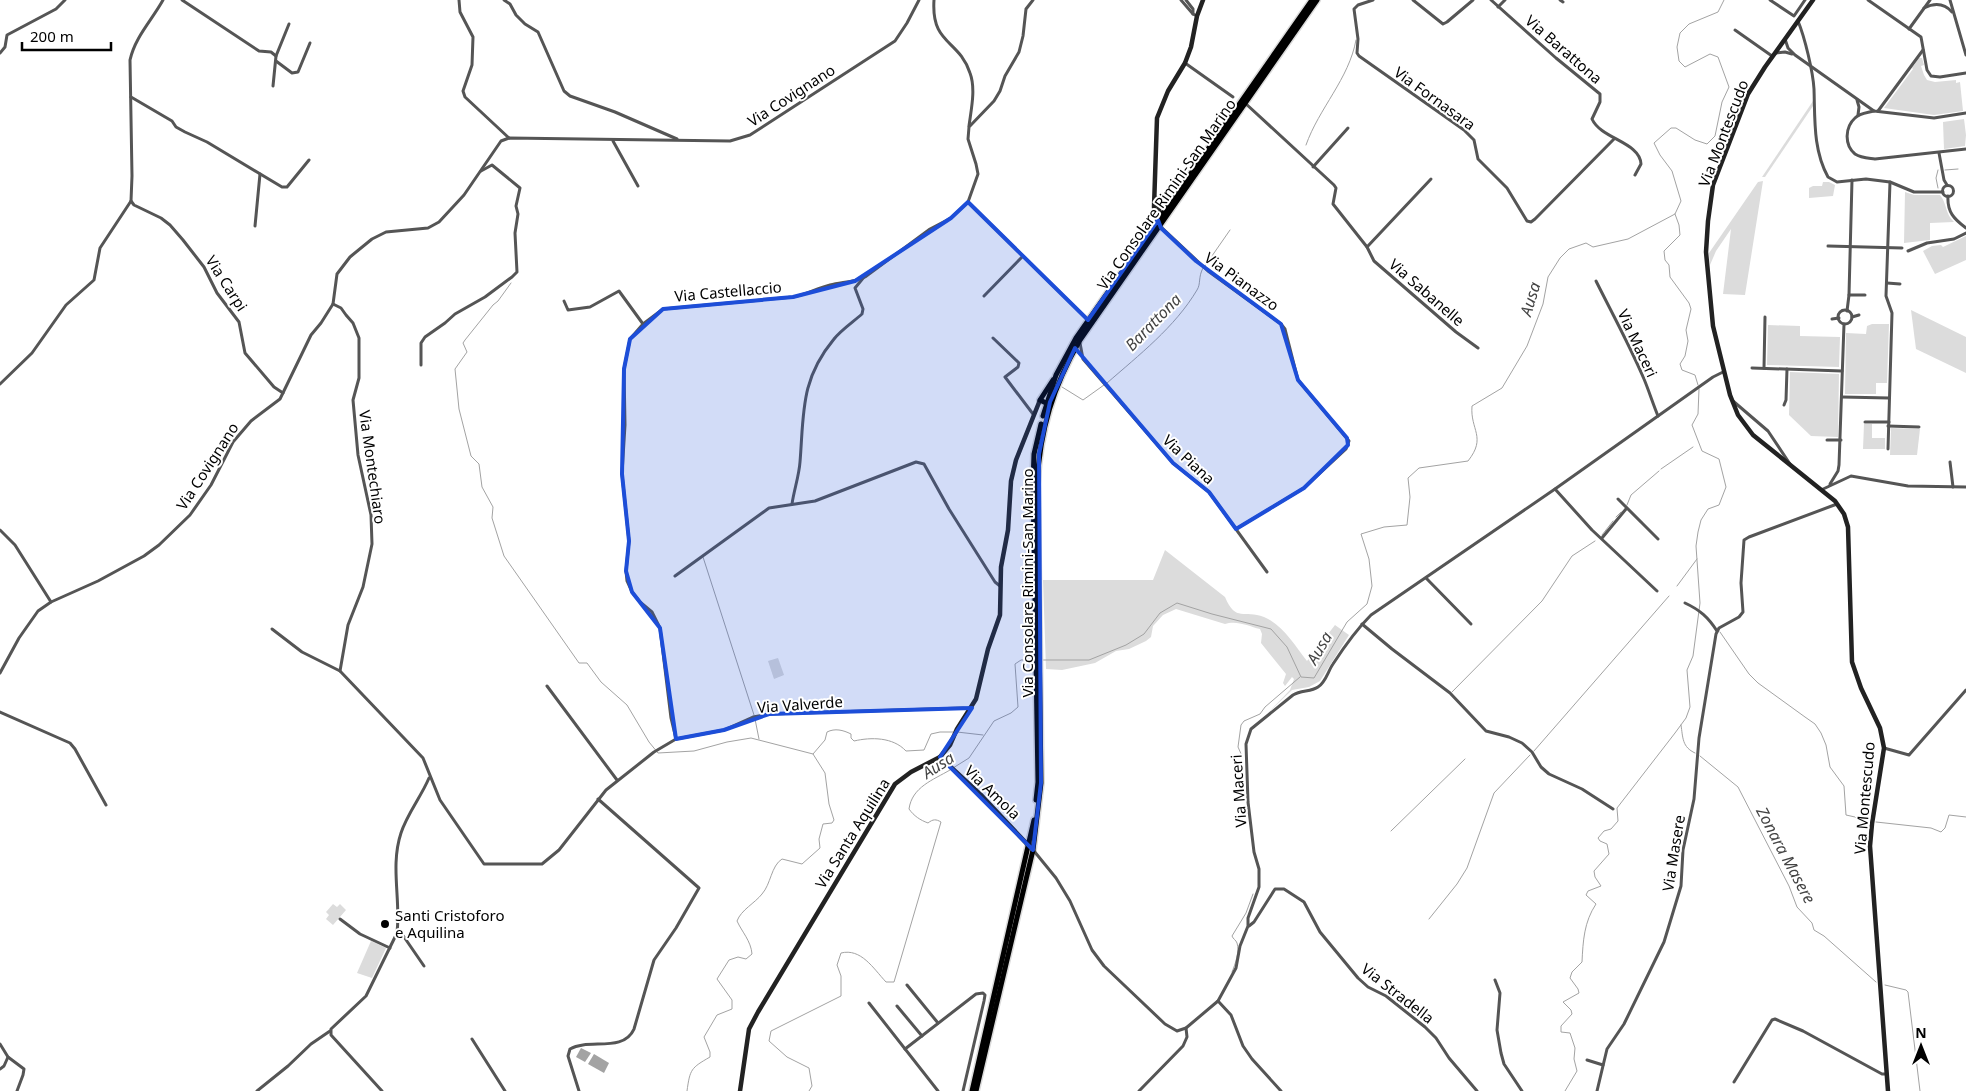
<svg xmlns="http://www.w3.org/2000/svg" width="1966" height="1091" font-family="'Noto Sans',sans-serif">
<rect width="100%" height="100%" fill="#fff"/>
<!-- green -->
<g fill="#dcdcdc">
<path d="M1919,58H1922L1924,65L1921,66L1924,75L1927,80L1935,82L1956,80V83L1960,82L1963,111L1934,115L1884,108L1913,69L1912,68Z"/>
<path d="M1813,101V106L1765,177H1762Z"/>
<path d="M1964,119L1966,135L1965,146L1944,149L1943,122Z"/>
<path d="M1763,181L1745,295L1723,294L1731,229L1716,251L1710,265L1709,253L1758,182Z"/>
<path d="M1823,182H1829L1835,185L1833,196L1809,198V188L1813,186H1822Z"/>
<path d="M1905,192L1914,195H1940C1947,203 1945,214 1954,222L1930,223V240L1904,243Z"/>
<path d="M1966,236V260L1935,274L1923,251L1932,246L1941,245L1943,247Z"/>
<path d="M1911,310L1966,337V373L1916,349Z"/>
<path d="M1872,324H1889L1887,383H1876V394H1845L1846,333L1866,334L1867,326Z"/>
<path d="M1768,325L1800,326V336L1840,337L1839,367L1767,365Z"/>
<path d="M1790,372L1839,374L1838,437L1811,436L1789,415Z"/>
<path d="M1864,424H1872V438H1885V449H1863Z"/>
<path d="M1891,428L1920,429L1917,455H1890Z"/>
<path d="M1165,550L1225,597C1236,623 1244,609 1264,617C1283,625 1295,646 1307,661L1335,625L1349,635L1320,681L1309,687L1292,690L1267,714L1290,690L1294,679L1292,677L1285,686L1283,683L1286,674L1261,643L1262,634L1260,629C1249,626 1236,620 1225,624L1176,609L1163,615L1153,626L1151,637L1146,641L1129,649L1116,651L1095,663L1062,670L1046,669L1043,580H1153Z"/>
<path d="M778,658L784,675L774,679L768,661Z"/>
<path d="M773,704V711L760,712V705Z"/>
<path d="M333,904L337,907L340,904L346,910L333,925L326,919L329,915L326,912Z"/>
<path d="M371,941L386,948L372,978L357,973Z"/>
</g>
<!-- water -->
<g fill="#a3a3a3">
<path d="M581,1048L591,1053L585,1062L576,1057Z"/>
<path d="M594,1054L609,1063L604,1073L588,1064Z"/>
</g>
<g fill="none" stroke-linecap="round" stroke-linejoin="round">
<!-- stream -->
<g stroke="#a3a3a3" stroke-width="1">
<path d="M1306,145C1319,108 1349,79 1356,40"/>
<path d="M1945,170L1958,169"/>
<path d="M1938,188L1936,178L1938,170"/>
<path d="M1675,214L1679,225L1680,235L1664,251L1665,260L1669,265L1670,277L1689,303L1691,309L1686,330L1688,341L1685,356L1680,364L1682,370L1695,375L1698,385"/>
<path d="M1205,266L1230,230"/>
<path d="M511,283L498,301L493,305L465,340L463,343L467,352L455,369L459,409L471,456L479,464L482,487L493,507L492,518L504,556L579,663H587L601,682L627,705L649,742L658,753L694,751L727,742L751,738L813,754"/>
<path d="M1107,383C1139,355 1175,327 1197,290C1201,284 1198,277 1203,268"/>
<path d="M1062,387L1083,400L1104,385"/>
<path d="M1661,469L1693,447"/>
<path d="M1627,505L1631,495L1659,471"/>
<path d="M1616,517L1621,512"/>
<path d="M1602,535L1613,521"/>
<path d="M703,557L754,715"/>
<path d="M1677,586L1697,559"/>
<path d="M1720,632L1749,674L1758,683L1805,717L1815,724L1821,733L1826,745L1830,767L1844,786L1846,815L1855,817L1858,820L1867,821"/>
<path d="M1042,660H1089L1126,645L1144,634L1160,613L1177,603L1212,614L1271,629L1287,647L1301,677L1314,678L1347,622L1367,604L1372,586L1369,559L1361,534L1384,527L1407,525L1410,497L1408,478L1419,468L1468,461C1487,437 1470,430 1472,406L1502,388L1527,346L1543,304L1548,277L1560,258L1569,249L1586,243L1593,247L1628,239L1675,214L1681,201L1672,171L1660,155L1654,143L1671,128H1676L1695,140L1707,144L1715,136L1722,102L1729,87L1718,57L1710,54L1685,67L1679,61L1677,47L1680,33L1689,24L1718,12L1724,0"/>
<path d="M1452,692L1542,601L1572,556L1595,541"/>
<path d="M755,719L759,739"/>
<path d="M1681,725C1683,738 1682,747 1695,753"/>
<path d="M957,732L983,735"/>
<path d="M1534,751L1669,596"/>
<path d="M1242,756L1238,747L1241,725L1244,721L1260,714L1265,707L1300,677"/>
<path d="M1700,756L1738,787L1789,886L1797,907L1812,923L1814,930L1824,936L1876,982"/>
<path d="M953,768L969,758L994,721L1011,713L1018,707L1015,664L1021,660H1035"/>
<path d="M1876,822L1931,828L1941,832L1945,828L1949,815L1966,817"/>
<path d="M1391,831L1465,759"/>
<path d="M1429,919L1457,884L1467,868L1494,793L1530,755"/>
<path d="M1232,972C1235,965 1240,951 1237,943C1236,940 1233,939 1232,936L1246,913L1253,894"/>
<path d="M1885,985L1906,990L1908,992L1920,1091"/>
<path d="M687,1091C690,1069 691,1068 710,1057V1052L704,1037L717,1015L732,1009V1000L717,979L729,960L738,957L746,959L752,954C751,941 742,932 737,921C741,910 755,903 762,894C771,884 771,866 782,859L802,864L820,848L819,839L823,824L832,823L834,820L829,804L825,773L813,754L825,740L827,732C835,728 843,730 851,734V738L854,741C871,737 893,737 906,751L924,750L931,734L940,732H953"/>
<path d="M809,1091L812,1086L809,1068L787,1057L769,1041L771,1031L841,996V976L837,965L841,953C861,948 873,968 886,982H894L941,822C936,819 933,819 928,823C920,820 914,816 909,809C912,787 933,780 950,770"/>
<path d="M1565,1091L1577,1071L1574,1059L1575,1048L1570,1033L1561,1032V1026L1572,1014L1571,1010L1563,1002L1579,993L1578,989L1570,978L1572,972L1582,962C1583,941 1584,922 1596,904L1586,895L1588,891L1601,886L1595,877L1594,871L1609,854L1607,844L1600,841L1598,838L1604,831L1611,829L1618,821L1617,808L1675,733L1686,718L1690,707L1687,670L1693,656L1700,603L1696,546L1698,532L1701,520L1708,509L1719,505L1726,487L1719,459L1702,451L1692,425L1698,414L1699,389"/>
</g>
<!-- primary casing -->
<g stroke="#dbdbdb" stroke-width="8">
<g id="primary">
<path d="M1046,403L1040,400L1053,380"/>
<path d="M1043,416L1056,375L1076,338L1312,0"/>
<path d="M1036,800L1038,782L1033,483L1034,454L1041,424"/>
<path d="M972,1091L1034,820"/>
<path d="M976,1091L1033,850L1041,783L1037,484C1040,429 1053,387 1080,340L1317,0"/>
</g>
</g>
<!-- street -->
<g stroke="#555" stroke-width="3">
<path d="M182,0L259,51L271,52L276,56L273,86"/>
<path d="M459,0L460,12L473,37L472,65L463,91L465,97L509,138"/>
<path d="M504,0L510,4L516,15L525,24L538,32L564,91L570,96L615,112L677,139"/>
<path d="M934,0C931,45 959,39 970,73C976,89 971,110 969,126"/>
<path d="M1181,0L1193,14L1197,16"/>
<path d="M1186,0L1193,9V14"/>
<path d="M1373,0L1358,5L1354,9L1358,39L1357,53L1359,56L1464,130L1474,140L1478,159L1507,188L1527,221L1531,222L1535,219L1614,139"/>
<path d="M1413,0L1443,24L1447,22L1473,0"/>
<path d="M1491,0L1556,58L1600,94V102L1592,119C1601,139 1640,142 1641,164L1635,175"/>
<path d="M1560,0L1563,2"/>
<path d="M1770,0L1794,16L1805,0"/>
<path d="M1868,0L1921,37L1927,70L1931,76L1940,77L1966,73"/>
<path d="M1950,0L1966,55"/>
<path d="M1498,7L1505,0"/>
<path d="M1924,8C1934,3 1944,3 1952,12"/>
<path d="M1798,21C1805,38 1813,72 1814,89C1815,119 1813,150 1828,177L1837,182L1866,179L1890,182L1914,192H1943"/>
<path d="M1909,29L1930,0"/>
<path d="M1735,30L1772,56"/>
<path d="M1785,39L1788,48L1795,55L1874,111L1934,118L1966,113"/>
<path d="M0,53L5,47L7,35L56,9L65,0"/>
<path d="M1776,53L1785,52L1792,54"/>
<path d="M276,56L289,24"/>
<path d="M276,61L292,73L298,72L310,43"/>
<path d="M1185,63L1233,97"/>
<path d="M131,97L172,121L176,127L185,132L207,142L282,187H287L309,160"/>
<path d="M1857,100L1859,107L1858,115"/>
<path d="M1245,103L1334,185L1336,188L1333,204L1367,247L1374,261L1456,332L1478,348"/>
<path d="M1874,111C1867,113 1860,113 1855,118C1845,127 1844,145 1855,154C1861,158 1868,158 1875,159L1966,149"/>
<path d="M1878,111L1923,50"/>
<path d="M613,141L638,186"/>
<path d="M1939,153L1944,180L1947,185"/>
<path d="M1313,167L1348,128"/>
<path d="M1852,180L1849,295H1865"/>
<circle cx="1948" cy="191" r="5.5"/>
<path d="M1948,196C1947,212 1954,219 1966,228"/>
<path d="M131,201L134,205L161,218L170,225L183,240L204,267L217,293L239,322L245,353L274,387L283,393"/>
<path d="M968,202L1088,320"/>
<path d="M1159,225L1208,271L1281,324L1285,329L1298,380L1349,441L1346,449L1304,488L1236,529"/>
<path d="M255,226L260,174"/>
<path d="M1828,246L1902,248"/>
<path d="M1367,247L1431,179"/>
<path d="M1908,251L1927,243L1954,239L1966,233"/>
<path d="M1596,281C1612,313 1630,346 1644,379C1649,391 1653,404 1658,416"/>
<path d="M1887,283L1900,284"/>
<path d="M984,296L1023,256"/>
<path d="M564,301L568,310L590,307L619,291L643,324"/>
<path d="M333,304L341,308L346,315L353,323L359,338V378L353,400L358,455L371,515L372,544L363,587L348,625L340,671L423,758L440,800L484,864H542L559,850L606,790L654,752L676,739L724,730L753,717L769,714L963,708L971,709"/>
<circle cx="1845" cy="317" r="7"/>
<path d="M1847,311L1849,295"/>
<path d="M1852,317L1859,315"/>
<path d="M1832,319L1839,318"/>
<path d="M993,338L1019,363L1018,367L1005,377L1033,414"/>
<path d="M1080,343L1083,359L1173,463L1209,492L1267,572"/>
<path d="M421,365V343L425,337L445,323L455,314L485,297L512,277L517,272L515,233L518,214L516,206L520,188L492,165L481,171"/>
<path d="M1752,368L1842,371"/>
<path d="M1764,368L1765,317"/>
<path d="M0,384L32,353L66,305L94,280L100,248L131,201L132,176L130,60C135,37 152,20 163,0"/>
<path d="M1842,397L1889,398"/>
<path d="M1733,401L1768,431L1790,464"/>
<path d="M1784,405L1786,400L1787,369"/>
<path d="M1865,422H1889"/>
<path d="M1888,426L1919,427"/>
<path d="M1827,440H1841"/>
<path d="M1888,449L1892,313L1886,296L1890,182"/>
<path d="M1950,462L1953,487"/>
<path d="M1830,484L1838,471L1839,465L1844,324"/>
<path d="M1555,489L1592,530L1657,591"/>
<path d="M1821,490L1851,476L1908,486L1966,487"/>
<path d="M1618,499L1658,539"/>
<path d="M792,504C794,490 799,476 800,462C804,413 800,380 834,339C841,330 853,322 862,314L863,309L855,288L864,277"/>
<path d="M0,530L15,545L51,602"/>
<path d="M1602,538L1626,509"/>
<path d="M675,576L769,508L815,501L916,462L924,464L949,509L995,582L1000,586"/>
<path d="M1426,578L1471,624"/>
<path d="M1685,603C1700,610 1708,617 1717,631"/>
<path d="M1362,624L1392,649L1450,693L1486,731L1509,737L1522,743L1532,752L1541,767L1549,774L1582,789L1613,809"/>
<path d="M272,629L302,652L340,671"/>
<path d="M0,673L19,638L38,611L51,602L98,581L144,556L159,545L190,515L211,485L233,442L251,421L280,399L311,335L321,323L333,304L337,274L350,257L372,239L386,232L428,228L439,222L464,195L501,141L509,138L730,141L750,135L895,41L907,23L919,0"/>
<path d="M547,686L617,780"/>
<path d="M0,712L70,743L75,749L106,805"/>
<path d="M676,739L671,718L660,628L652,612L640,602L632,592L627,581L626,571L629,541L622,474L625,425L624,369L630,339L643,324L663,309L793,297C806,295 817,288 830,285C842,282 854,282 865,277L930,229L951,218L968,202L978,174L976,164L968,139L969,127L994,101L1000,91L1005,76L1019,52L1023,36L1026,9L1033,0"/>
<path d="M1884,748L1909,755L1966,690"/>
<path d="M1034,851L1056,878L1070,901L1092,950L1104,966L1165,1024L1177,1031L1186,1028L1218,1001L1231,1015L1243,1046L1252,1059L1281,1091"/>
<path d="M340,919L360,934L390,948"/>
<path d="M1249,926L1254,922L1275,889H1284L1304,902L1320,932L1358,978L1368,987L1386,996L1425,1027L1436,1038L1449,1058L1477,1091"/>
<path d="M397,931L402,934L424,966"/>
<path d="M1495,980L1500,993L1497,1030L1501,1053L1504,1064L1522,1091"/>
<path d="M907,985L938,1023"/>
<path d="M1218,1001L1236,968L1240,946L1248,926V918L1259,887V869L1254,852L1248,802L1246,744L1251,729L1293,695C1301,690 1311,692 1318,687C1326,682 1328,671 1333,664C1344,647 1357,629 1371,615L1555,489L1713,377L1723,372"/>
<path d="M869,1003L938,1091"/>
<path d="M897,1006L922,1036"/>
<path d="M472,1039L505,1091"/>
<path d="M0,1044L8,1057L24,1069L23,1075L17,1091"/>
<path d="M905,1049L976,994L983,993L985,995L984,1001L963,1091"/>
<path d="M1587,1060L1603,1065"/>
<path d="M0,1069L4,1066L8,1057"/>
<path d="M1734,1082L1772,1020L1775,1019L1803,1031L1882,1074H1887"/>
<path d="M257,1091L288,1066L311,1044L330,1031"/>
<path d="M382,1091L331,1035V1029L366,996L397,933C401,900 390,866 401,833C407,814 421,797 429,778"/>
<path d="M579,1091L568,1056L570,1049C589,1038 623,1053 634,1029L654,960L676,928L699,888L598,799"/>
<path d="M1139,1091L1183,1046L1187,1037L1186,1028"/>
<path d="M1597,1091L1607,1049L1624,1024L1664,942L1681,886L1683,850L1694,799L1699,738L1716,634L1719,628L1739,617L1743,612L1741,583L1744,540L1749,537L1837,504"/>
</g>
<!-- secondary -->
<g stroke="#222" stroke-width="4.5">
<path d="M1813,0L1765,67L1748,94L1713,185L1708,221L1706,252L1713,326L1730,395L1738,415L1753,435L1835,501L1844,514L1848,527L1852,662L1861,688L1880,728L1884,748L1872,824L1870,846L1888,1091"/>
<path d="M1156,198L1157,202L1162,205L1171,202"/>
<path d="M1157,202L1160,213L1159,219"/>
<path d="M1159,222L1155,215L1154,207L1157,118L1168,91L1185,63L1191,47L1197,16L1203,0"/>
<path d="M940,757L982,796L1029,846"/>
<path d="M740,1091L749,1029L758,1012L895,784L911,772L940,757L950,745L957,729L976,699L988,649L1000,615L1001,567L1008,530L1011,481L1016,460L1040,400"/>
</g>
<!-- primary -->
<use href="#primary" stroke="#000" stroke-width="5"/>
</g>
<!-- marked area -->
<path fill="#1d4ed8" fill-opacity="0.2" stroke="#1d4ed8" stroke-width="4" stroke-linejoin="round" d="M968,202L1088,320L1158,220L1161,228L1196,261L1281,324L1298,380L1347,438L1348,445L1304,488L1236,529L1209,492L1173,463L1075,348L1050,402L1039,454L1041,783L1033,850L940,757L972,708L769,714L724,730L676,739L660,628L632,592L626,571L629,541L622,474L624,369L630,339L663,309L793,297L855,281L951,218Z"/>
<!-- markers -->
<circle fill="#000" stroke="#fff" stroke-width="2" cx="385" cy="924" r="5"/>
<g text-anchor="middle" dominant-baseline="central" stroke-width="4" stroke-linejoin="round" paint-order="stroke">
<!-- street labels -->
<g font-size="15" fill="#000" stroke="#fff">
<text transform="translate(1564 49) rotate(41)">Via Barattona</text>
<text transform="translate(791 95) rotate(-33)">Via Covignano</text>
<text transform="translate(1435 98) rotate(36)">Via Fornasara</text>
<text transform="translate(1723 133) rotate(-69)">Via Montescudo</text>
<text transform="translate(1166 194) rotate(-55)">Via Consolare Rimini-San Marino</text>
<text transform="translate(1242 281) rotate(36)">Via Pianazzo</text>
<text transform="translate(227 283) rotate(57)">Via Carpi</text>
<text transform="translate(728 291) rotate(-5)">Via Castellaccio</text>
<text transform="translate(1427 292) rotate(41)">Via Sabanelle</text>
<text transform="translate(1638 343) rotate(65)">Via Maceri</text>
<text transform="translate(1189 459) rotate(43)">Via Piana</text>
<text transform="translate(207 466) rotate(-57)">Via Covignano</text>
<text transform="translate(373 467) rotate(82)">Via Montechiaro</text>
<text transform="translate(1027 583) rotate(-90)">Via Consolare Rimini-San Marino</text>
<text transform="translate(800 704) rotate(-4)">Via Valverde</text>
<text transform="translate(1238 791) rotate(-94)">Via Maceri</text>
<text transform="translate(993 792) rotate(44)">Via Amola</text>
<text transform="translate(1864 798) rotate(-85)">Via Montescudo</text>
<text transform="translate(852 833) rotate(-58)">Via Santa Aquilina</text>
<text transform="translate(1673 853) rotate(-81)">Via Masere</text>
<text transform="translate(1398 993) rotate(38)">Via Stradella</text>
</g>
<!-- poi labels -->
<g font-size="15" fill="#000" stroke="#fff" text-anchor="start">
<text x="395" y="915">Santi Cristoforo<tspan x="395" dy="17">e Aquilina</tspan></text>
</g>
<!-- water labels -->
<g font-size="16" font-style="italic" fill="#444" stroke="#fff">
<text transform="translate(1530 299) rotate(-73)">Ausa</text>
<text transform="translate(1153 322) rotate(-46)">Barattona</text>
<text transform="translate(1319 648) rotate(-60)">Ausa</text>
<text transform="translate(938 765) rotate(-33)">Ausa</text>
<text transform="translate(1786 855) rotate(62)">Zonara Masere</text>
</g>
</g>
<!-- north arrow -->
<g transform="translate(1921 1046)" stroke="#ffffff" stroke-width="4" paint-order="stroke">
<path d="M0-4L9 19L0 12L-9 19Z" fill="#000000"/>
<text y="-8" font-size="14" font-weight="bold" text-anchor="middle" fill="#000000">N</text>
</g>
<!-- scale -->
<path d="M22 42v8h89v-8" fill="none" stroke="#000000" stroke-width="2.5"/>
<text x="30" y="42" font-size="15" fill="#000000" stroke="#ffffff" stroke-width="4" paint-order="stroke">200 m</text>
</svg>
